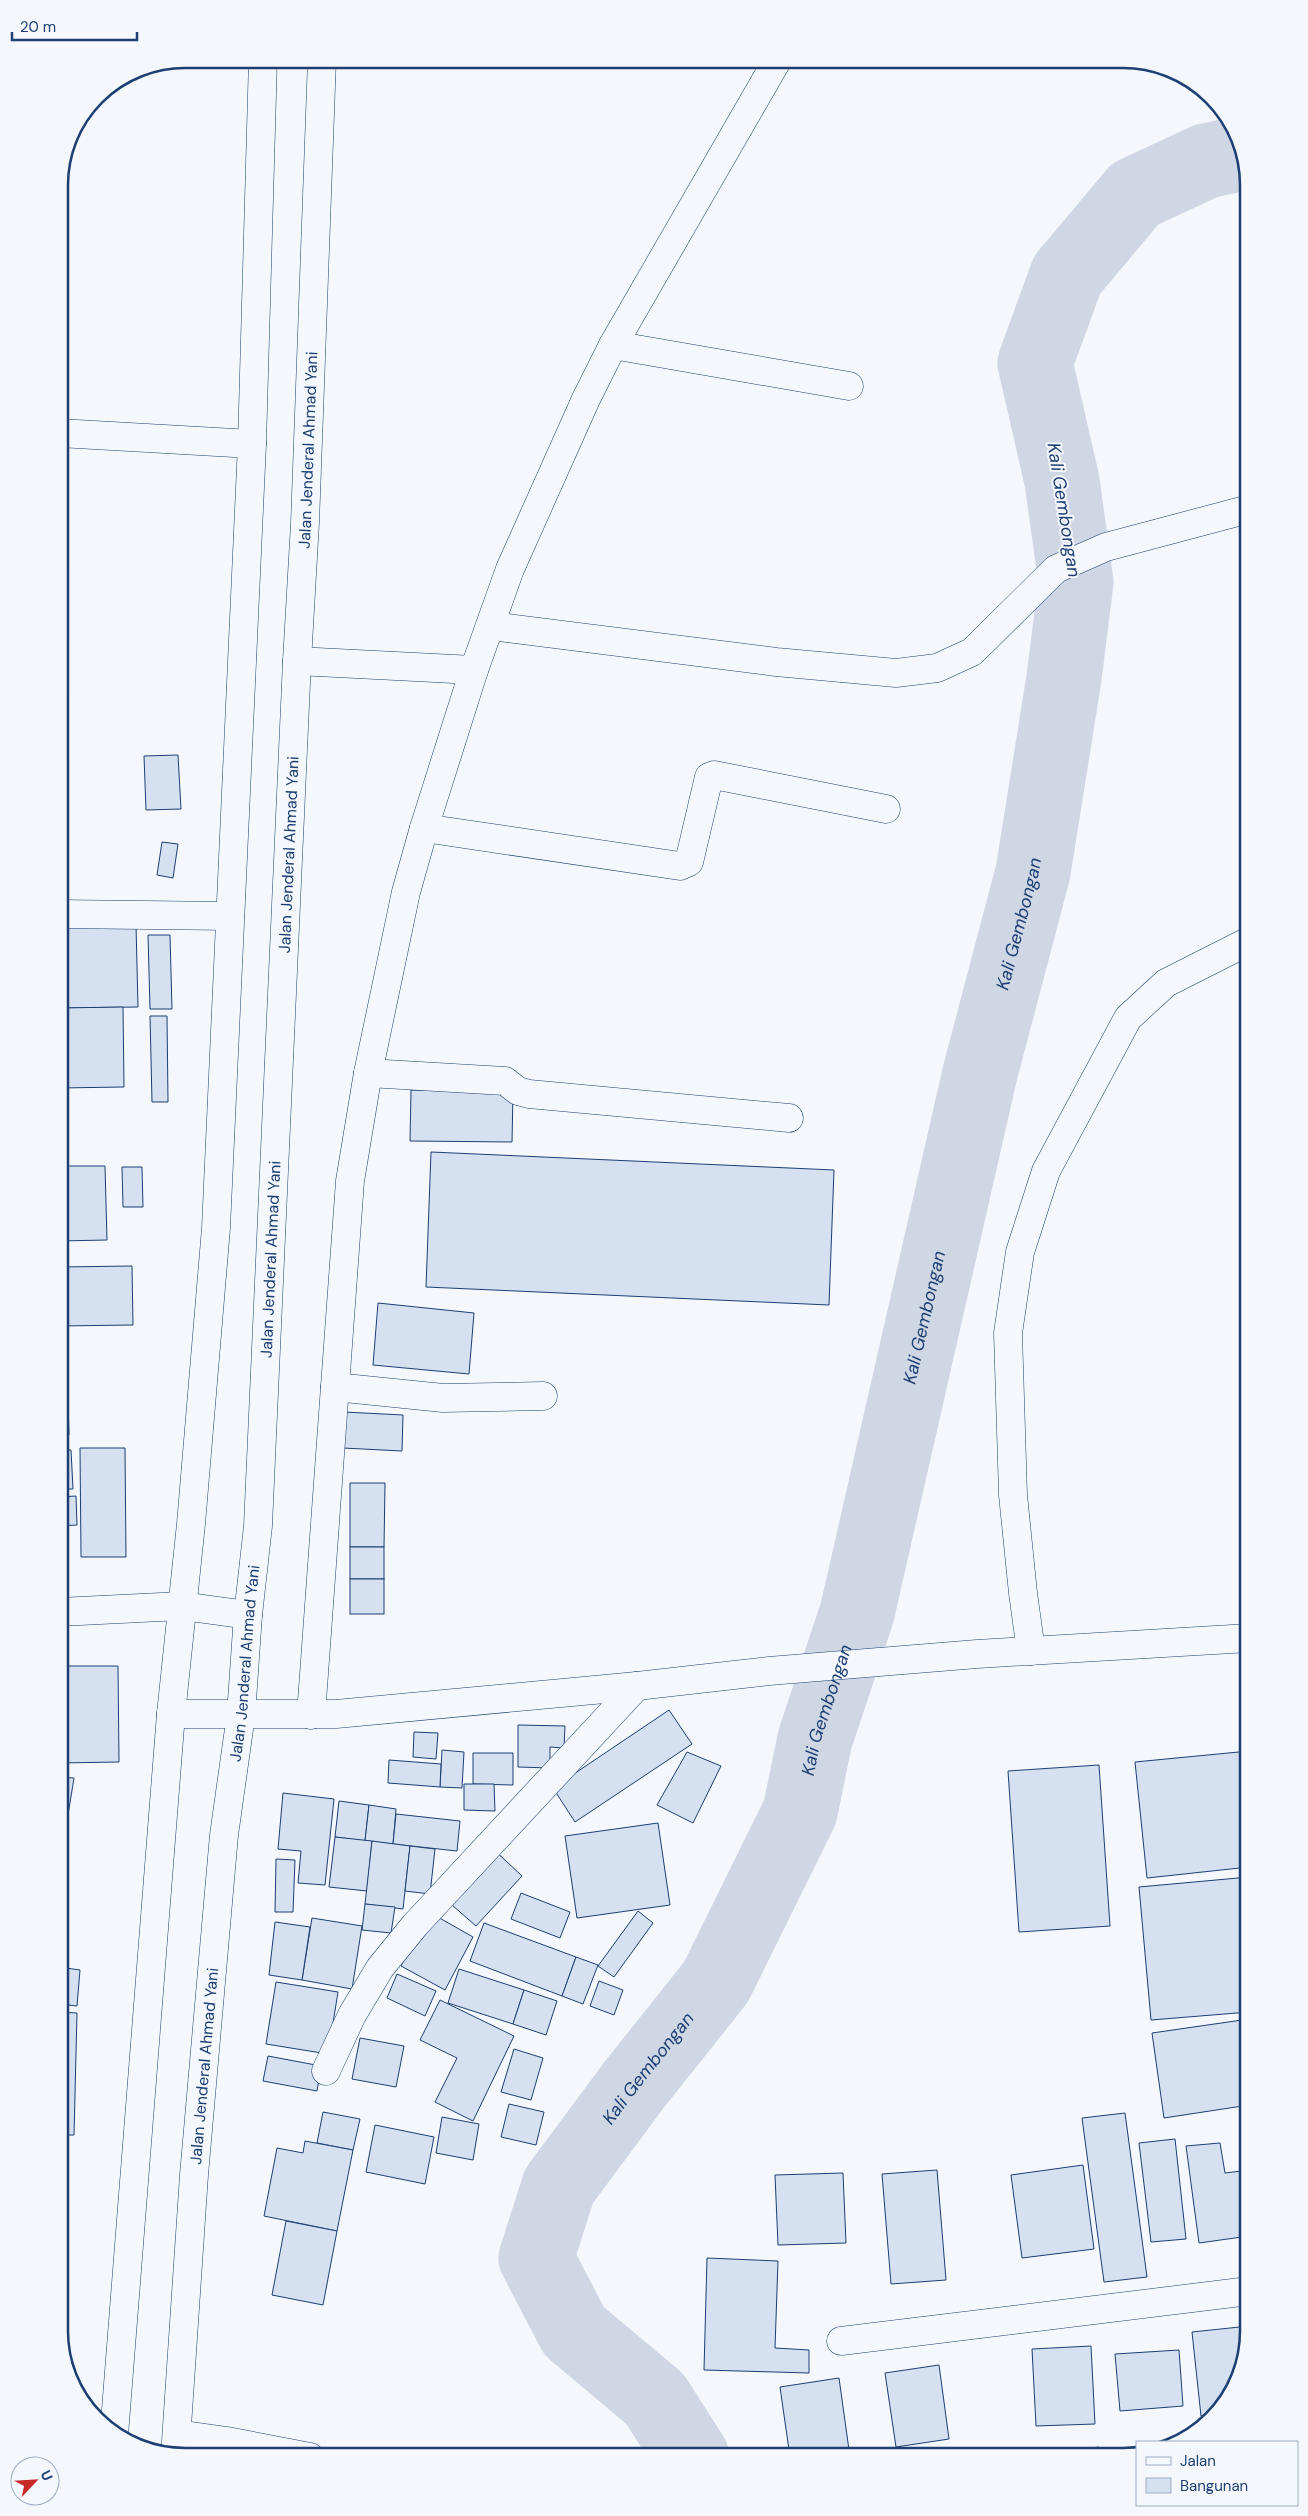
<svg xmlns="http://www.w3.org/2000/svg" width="1308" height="2516" font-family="'DM Sans',sans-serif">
<rect width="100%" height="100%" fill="#f4f7fb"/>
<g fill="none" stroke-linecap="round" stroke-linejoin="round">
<!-- river -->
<path stroke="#cfd7e4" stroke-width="75" id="s1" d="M692,2457L655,2399L574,2331L536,2258L559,2186L634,2085L716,1982L800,1812L815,1739L857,1613L980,1073L1033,872L1064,678L1076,582L1062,481L1035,363L1067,275L1135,194L1206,161L1243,153"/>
</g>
<!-- building -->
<g fill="#d5e0f0" stroke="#1d3f73">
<path d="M178,755L181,809L146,810L144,756Z"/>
<path d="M162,842L178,844L173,878L157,875Z"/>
<path d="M59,925H136L138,1007L60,1008Z"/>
<path d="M148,935H170L172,1009H150Z"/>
<path d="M123,1007L124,1087L59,1088V1008Z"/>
<path d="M150,1016H167L168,1102H152Z"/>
<path d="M411,1090L513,1092L512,1142L410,1141Z"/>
<path d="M431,1152L834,1170L829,1305L426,1287Z"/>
<path d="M59,1166H105L107,1240L59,1241Z"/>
<path d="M122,1167H142L143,1207H123Z"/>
<path d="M132,1266L133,1325L59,1326V1267Z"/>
<path d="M378,1303L474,1313L469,1374L373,1365Z"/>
<path d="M59,1327H67L68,1355H59Z"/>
<path d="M59,1363H67L69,1435H59Z"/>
<path d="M344,1412L403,1415L402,1451L343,1448Z"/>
<path d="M80,1448H125L126,1557H81Z"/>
<path d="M59,1450H71L73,1489H59Z"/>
<path d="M350,1483H385L384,1547H350Z"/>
<path d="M76,1496L77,1525L59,1526V1497Z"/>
<rect x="350" y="1547" width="34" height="32"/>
<rect x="350" y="1579" width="34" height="35"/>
<path d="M59,1666H118L119,1762L59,1763Z"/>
<path d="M669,1710L692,1744L575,1822L553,1788Z"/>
<path d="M518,1725L565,1726L564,1748L550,1747V1768L518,1767Z"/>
<path d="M414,1732L438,1733L436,1759L413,1757Z"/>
<path d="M442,1750L464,1752L462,1788L440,1787Z"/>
<path d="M1249,1751V1867L1147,1878L1135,1762Z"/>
<path d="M687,1752L721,1766L693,1823L657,1805Z"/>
<path d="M473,1753H513V1785L473,1784Z"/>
<path d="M389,1760L441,1764L440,1787L388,1783Z"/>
<path d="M1099,1765L1110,1926L1019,1932L1008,1771Z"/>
<path d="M59,1777L74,1778L66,1827H59Z"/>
<path d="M464,1784H494L495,1811L464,1810Z"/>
<path d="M283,1793L334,1799L325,1885L298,1883L301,1851L278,1849Z"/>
<path d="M339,1801L369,1805L365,1841L335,1837Z"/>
<path d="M369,1805L396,1809L393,1844L365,1841Z"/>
<path d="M396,1814L460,1821L457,1851L393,1844Z"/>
<path d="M658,1823L670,1905L577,1918L565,1836Z"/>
<path d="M335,1837L372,1841L367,1891L329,1887Z"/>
<path d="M372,1841L410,1846L403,1909L365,1904Z"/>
<path d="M410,1846L435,1849L430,1894L405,1891Z"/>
<path d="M491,1847L522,1876L476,1926L444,1898Z"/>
<path d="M276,1859L295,1860L293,1912H275Z"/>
<path d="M1249,1877V2012L1151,2020L1139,1887Z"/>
<path d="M521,1893L570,1912L560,1938L511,1919Z"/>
<path d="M365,1904L395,1907L391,1933L362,1930Z"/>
<path d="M638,1911L653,1923L614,1977L598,1966Z"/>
<path d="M429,1912L473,1937L445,1990L401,1966Z"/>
<path d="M312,1918L362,1926L352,1989L302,1980Z"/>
<path d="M275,1922L310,1927L302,1980L269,1975Z"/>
<path d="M484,1923L576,1957L562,1996L470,1961Z"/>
<path d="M576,1957L598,1965L583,2004L562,1996Z"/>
<path d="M59,1967L80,1970L77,2006L59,2004Z"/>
<path d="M459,1969L524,1990L513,2024L448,2003Z"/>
<path d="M397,1974L436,1991L425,2016L387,1998Z"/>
<path d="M599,1981L623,1990L614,2015L590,2006Z"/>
<path d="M276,1982L338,1992L328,2054L266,2044Z"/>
<path d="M524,1990L557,2001L546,2035L513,2024Z"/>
<path d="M440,2000L514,2036L473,2121L435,2102L457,2058L420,2040Z"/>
<path d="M59,2012L77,2013L74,2135H59Z"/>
<path d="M1249,2019V2105L1164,2118L1152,2033Z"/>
<path d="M360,2038L404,2046L396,2087L352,2079Z"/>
<path d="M514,2049L543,2058L531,2100L501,2092Z"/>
<path d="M268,2056L321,2066L317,2091L263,2081Z"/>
<path d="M509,2104L544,2112L536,2145L501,2137Z"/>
<path d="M323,2112L360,2119L353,2150L317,2143Z"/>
<path d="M1125,2113L1147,2277L1104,2282L1082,2118Z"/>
<path d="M442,2117L479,2124L473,2160L436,2153Z"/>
<path d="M375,2125L434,2137L425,2184L366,2172Z"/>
<path d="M1175,2139L1186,2239L1151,2242L1139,2143Z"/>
<path d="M305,2141L353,2150L337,2231L264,2216L277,2148L303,2153Z"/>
<path d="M1220,2143L1225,2173L1249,2170V2236L1199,2243L1186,2146Z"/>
<path d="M1083,2165L1094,2249L1022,2258L1011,2175Z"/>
<path d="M937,2170L946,2280L891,2284L882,2174Z"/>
<path d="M843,2173L846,2243L778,2245L775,2175Z"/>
<path d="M286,2221L337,2231L323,2305L272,2295Z"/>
<path d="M707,2258L778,2261L775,2348L809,2350V2373L704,2370Z"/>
<path d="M59,2299L67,2300V2326L59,2325Z"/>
<path d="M1249,2326L1228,2401L1212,2415L1201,2416L1192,2332Z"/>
<path d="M1091,2346L1095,2424L1036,2426L1032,2349Z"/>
<path d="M1179,2350L1183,2406L1120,2411L1115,2354Z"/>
<path d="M939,2365L949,2439L896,2447L885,2373Z"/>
<path d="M839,2378L850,2457H790L780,2387Z"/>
<path d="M1099,2447L1100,2457H1036L1035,2455Z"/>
</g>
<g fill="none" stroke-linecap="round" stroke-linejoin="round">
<!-- minor casing -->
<g stroke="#1d3f73" stroke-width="29">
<g id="minor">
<path d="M613,345L849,386"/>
<path d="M59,433L252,444"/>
<path d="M491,626L776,662L896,673L937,668L972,652L1056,569L1106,547L1249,509"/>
<path d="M297,661L474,670"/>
<path d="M424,828L680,866L689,862L709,777L714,775L886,809"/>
<path d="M59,914L230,916"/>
<path d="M368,1073L505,1081L518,1091L529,1094L789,1118"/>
<path d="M335,1387L443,1398L543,1396"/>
<path d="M59,1612L182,1606L248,1615"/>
<path d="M1031,1651L1023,1593L1013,1495L1008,1333L1020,1252L1046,1171L1128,1018L1166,983L1249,941"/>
<path d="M171,1714H336L637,1686L769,1671L977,1654L1249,1638"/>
<path d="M311,1715L350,1181L368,1073L406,892L424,828L474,670L510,569L586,399L613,345L778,59"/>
<path d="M326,2071L352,2015L380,1968L415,1925L637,1686"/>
<path d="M841,2341L1249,2291"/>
<path d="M177,2434L227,2441L310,2457"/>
</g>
</g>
<!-- highway casing -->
<g stroke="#1d3f73" stroke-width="29">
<g id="highway">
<path d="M114,2435L171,1714L191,1524L216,1228L252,444L263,59"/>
<path id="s2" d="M175,2456L194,2175L224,1835L241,1715L248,1615L258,1526L297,661L305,523L322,59"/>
</g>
</g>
<!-- minor -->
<use href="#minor" stroke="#f4f7fb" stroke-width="28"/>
<!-- highway -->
<use href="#highway" stroke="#f4f7fb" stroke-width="28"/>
</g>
<g text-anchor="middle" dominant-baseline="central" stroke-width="4" stroke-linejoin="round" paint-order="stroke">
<!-- street labels -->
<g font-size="16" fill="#1d3f73" stroke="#f4f7fb">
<text stroke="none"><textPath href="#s2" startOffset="2011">Jalan Jenderal Ahmad Yani</textPath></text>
<text stroke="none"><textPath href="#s2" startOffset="1606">Jalan Jenderal Ahmad Yani</textPath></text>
<text stroke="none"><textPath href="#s2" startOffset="1201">Jalan Jenderal Ahmad Yani</textPath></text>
<text stroke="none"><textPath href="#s2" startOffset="796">Jalan Jenderal Ahmad Yani</textPath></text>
<text stroke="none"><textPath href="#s2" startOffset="391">Jalan Jenderal Ahmad Yani</textPath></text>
</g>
<!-- water labels -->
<g font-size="18" font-style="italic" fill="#1d3f73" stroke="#f4f7fb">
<text transform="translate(1064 510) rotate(81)">Kali Gembongan</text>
<text stroke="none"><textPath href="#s1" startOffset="1695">Kali Gembongan</textPath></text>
<text stroke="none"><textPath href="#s1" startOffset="1290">Kali Gembongan</textPath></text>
<text stroke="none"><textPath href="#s1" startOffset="885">Kali Gembongan</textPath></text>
<text stroke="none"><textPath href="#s1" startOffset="480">Kali Gembongan</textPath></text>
</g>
</g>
<!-- crop -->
<path d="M0 0H1308V2516H0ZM185 68H1123A117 117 0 0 1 1240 185V2331A117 117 0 0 1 1123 2448H185A117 117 0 0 1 68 2331V185A117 117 0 0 1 185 68Z" fill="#f4f7fb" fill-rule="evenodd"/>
<path fill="none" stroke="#1d3f73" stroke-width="2.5" d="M185 68H1123A117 117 0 0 1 1240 185V2331A117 117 0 0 1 1123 2448H185A117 117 0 0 1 68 2331V185A117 117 0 0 1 185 68Z"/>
<!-- legend -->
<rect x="1136" y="2441" width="162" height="65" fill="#f4f7fb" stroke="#9eadc5"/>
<rect x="1146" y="2457" width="25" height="8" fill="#f4f7fb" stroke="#9eadc5"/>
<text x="1180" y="2466" font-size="15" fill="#1d3f73">Jalan</text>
<rect x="1146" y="2478" width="25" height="15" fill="#d5e0f0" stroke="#9eadc5"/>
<text x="1180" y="2491" font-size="15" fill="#1d3f73">Bangunan</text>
<!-- north arrow -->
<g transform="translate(35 2481) rotate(65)"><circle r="24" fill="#f4f7fb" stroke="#9eadc5"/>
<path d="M0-4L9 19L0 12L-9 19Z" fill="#c62828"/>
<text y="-8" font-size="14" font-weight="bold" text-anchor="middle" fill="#1d3f73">U</text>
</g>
<!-- scale -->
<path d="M12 32v8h125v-8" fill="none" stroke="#1d3f73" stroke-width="2.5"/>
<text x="20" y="32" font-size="15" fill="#1d3f73" stroke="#f4f7fb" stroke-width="4" paint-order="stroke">20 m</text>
</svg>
